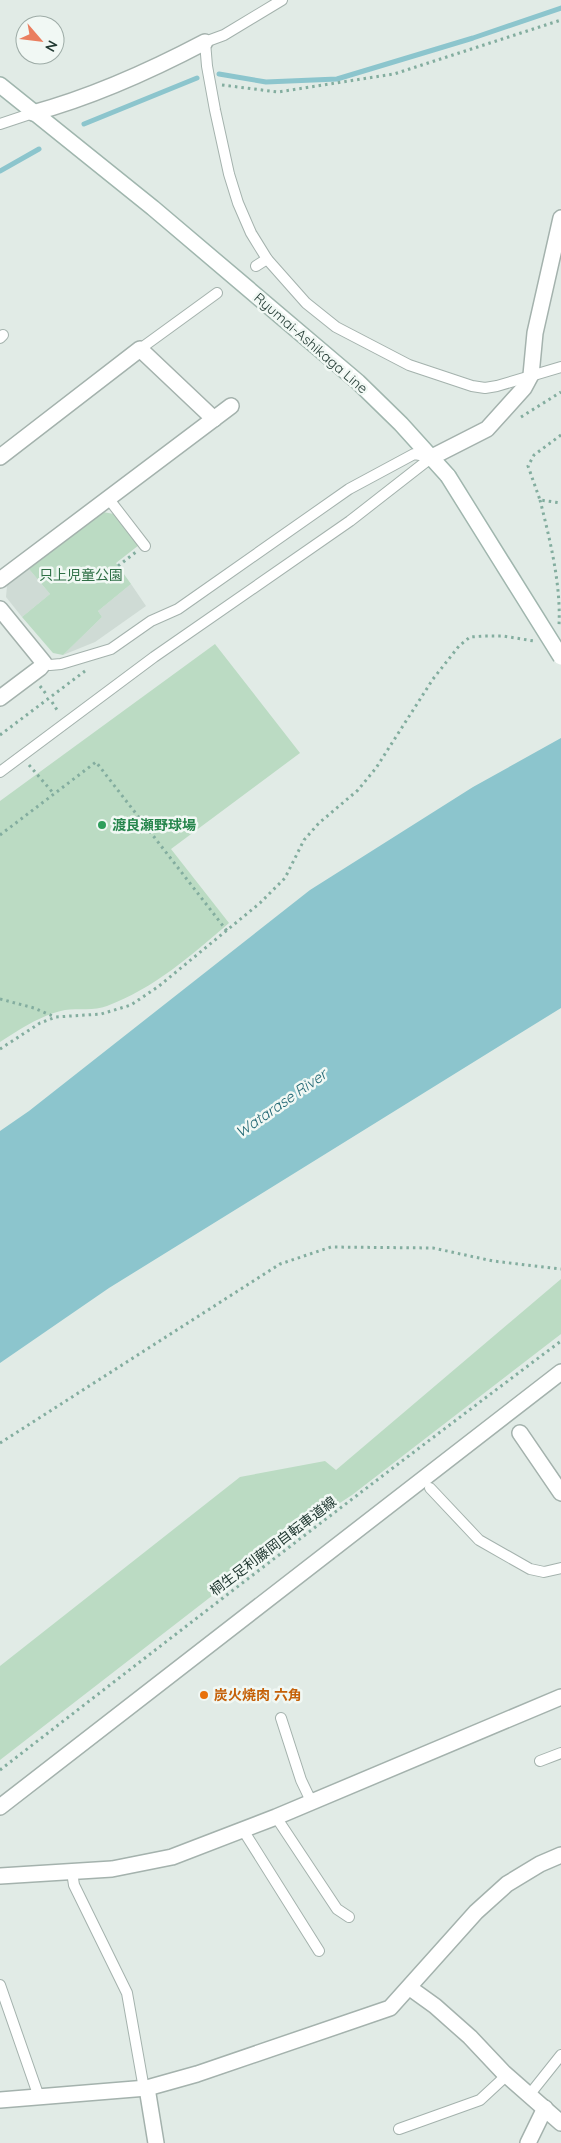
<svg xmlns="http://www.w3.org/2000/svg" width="561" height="2143" font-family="Quicksand,'Noto Sans JP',sans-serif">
<rect width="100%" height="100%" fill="#e1ebe6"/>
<!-- built -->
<g fill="#cfdbd5">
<path d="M29,569L50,594L22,617L6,597L7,586Z"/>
<path d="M131,584L146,606L95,642L63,655L102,617L98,611Z"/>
</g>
<!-- green -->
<g fill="#bbdbc3">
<path d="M103,512L114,514L139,545L116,563L131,584L98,611L102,617L63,655L53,653L22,617L50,594L29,569Z"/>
<path d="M215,644L300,753L171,849L229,923C192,955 153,989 107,1006C94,1011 78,1008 65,1010C41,1015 20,1029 0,1042V801Z"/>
<path d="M561,1279V1334L352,1495L288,1537L0,1760V1666L240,1477L325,1461L336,1470Z"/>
</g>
<!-- water -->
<path fill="#8cc5cd" d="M561,738V1008L109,1288L0,1363V1131L29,1111L310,890L473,787Z"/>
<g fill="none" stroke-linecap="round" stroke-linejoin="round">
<!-- stream -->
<g stroke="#8cc5cd" stroke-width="5">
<path d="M219,74L266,82L337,79L473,38L561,8"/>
<path d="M84,124L197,78"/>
<path d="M0,171L39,149"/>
</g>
<!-- service casing -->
<g stroke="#a4b2ad" stroke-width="12">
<g id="service">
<path d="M282,0L224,35L205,42L207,66L215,110L229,174L238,203L251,233L267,259L306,303L336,327L409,365L472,386L485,388L497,386L561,367"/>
<path d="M0,124L33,113"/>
<path d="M256,266L267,259"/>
<path d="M0,338L3,335"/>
<path d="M140,349L217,293"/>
<path d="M108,498L145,546"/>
<path d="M44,663L50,665L61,664L111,649L151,621L178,609L349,489L414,454L432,457"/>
<path d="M0,772L154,657L350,521L432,457"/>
<path d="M430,1488L479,1540L530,1569L544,1572L561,1568"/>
<path d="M281,1718L301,1780L311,1801"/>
<path d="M540,1761L561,1753"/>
<path d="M276,1817L337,1909L349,1917"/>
<path d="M243,1830L319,1951"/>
<path d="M72,1872L74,1885L127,1993L144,2089"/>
<path d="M0,1985L39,2097"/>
<path d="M530,2094L561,2055"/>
<path d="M399,2129L480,2100L507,2075"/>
</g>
</g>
<!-- minor casing -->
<g stroke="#a4b2ad" stroke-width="18">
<g id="minor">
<path d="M33,113C92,97 150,71 205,42"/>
<path d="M0,457L140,349L214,419"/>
<path d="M432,457L487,429L524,388L531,375L535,333L561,218"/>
<path d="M0,580L231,406"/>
<path d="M0,609L44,663L40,668L0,698"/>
<path d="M520,1433L561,1493"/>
<path d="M410,1988L435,2006L470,2037L503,2072L561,2123"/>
<path d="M147,2088L156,2143"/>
<path d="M0,2100L147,2088L197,2074L390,2008L476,1912L507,1884L540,1864L561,1855"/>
<path d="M528,2143L545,2108"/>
</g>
</g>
<!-- tertiary casing -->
<g stroke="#a4b2ad" stroke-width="18">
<g id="tertiary">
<path d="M0,1807L561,1372"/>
<path d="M0,1876L112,1869L172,1857L276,1817L561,1697"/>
</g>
</g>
<!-- secondary casing -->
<g stroke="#a0b6ae" stroke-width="18">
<path id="secondary" d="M0,85L153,208L358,382L401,424L448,476"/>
</g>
<!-- path -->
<g stroke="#83ad9f" stroke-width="3" stroke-dasharray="2.5 4" stroke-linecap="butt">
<path d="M222,85L278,92L394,74L561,20"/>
<path d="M521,417L561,392"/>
<path d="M561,435L534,455L528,466L540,500L561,503"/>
<path d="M540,500C550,540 561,584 559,625"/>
<path d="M118,566L136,552"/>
<path d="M40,686L46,694"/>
<path d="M52,702L59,713"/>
<path d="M0,735L85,671"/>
<path d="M29,765L54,794"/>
<path d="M0,835L96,762L227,931"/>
<path d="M0,999L34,1008L55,1017"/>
<path d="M0,1049L40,1023L56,1017L101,1014L131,1005L159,986L260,903L285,878L304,840L319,823L358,790L376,768L433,679L459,646L470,637L484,636H503L534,641"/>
<path d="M0,1443L280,1264L331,1247L433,1248L493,1261L561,1269"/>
<path d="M0,1770C186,1626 373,1482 561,1341"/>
</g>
<!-- service -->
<use href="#service" stroke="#fff" stroke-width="10"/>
<!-- minor -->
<use href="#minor" stroke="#fff" stroke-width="15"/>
<!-- tertiary -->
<use href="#tertiary" stroke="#fff" stroke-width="15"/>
<!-- secondary -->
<use href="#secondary" stroke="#fff" stroke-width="15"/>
<!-- secondary-bridge casing -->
<g stroke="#a0b6ae" stroke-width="18" stroke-linecap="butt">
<path id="secondary-bridge" d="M448,476L561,657"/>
</g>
<!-- secondary-bridge -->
<use href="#secondary-bridge" stroke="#fff" stroke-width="15"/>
</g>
<!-- markers -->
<circle fill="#2e9e5b" stroke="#f1f8f4" stroke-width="2" cx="102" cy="825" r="5"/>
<circle fill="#e8710a" stroke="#f1f8f4" stroke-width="2" cx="204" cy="1695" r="5"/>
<g text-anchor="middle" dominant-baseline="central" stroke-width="5" stroke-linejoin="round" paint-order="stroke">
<!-- street labels -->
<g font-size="14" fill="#223a33" stroke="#f1f8f4">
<text transform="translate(311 343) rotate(41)">Ryumai-Ashikaga Line</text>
<text transform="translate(273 1546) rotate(-37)">桐生足利藤岡自転車道線</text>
</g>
<!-- park labels -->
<g font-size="14" fill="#2f6f46" stroke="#f1f8f4">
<text x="81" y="575">只上児童公園</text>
</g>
<!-- leisure labels -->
<g font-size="14" font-weight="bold" fill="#27864d" stroke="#f1f8f4" text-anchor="start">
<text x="112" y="825">渡良瀬野球場</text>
</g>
<!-- food labels -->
<g font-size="14" font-weight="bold" fill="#c56008" stroke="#f1f8f4" text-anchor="start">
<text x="214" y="1695">炭火焼肉 六角</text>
</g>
<!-- water labels -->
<g font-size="15" font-style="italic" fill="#206773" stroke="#f1f8f4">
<text transform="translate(281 1103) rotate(-35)">Watarase River</text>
</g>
</g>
<!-- north arrow -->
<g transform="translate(40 40) rotate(118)"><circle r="24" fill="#f1f8f4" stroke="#9eaca7"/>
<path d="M0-4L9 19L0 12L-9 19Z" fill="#ea7e5f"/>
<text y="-8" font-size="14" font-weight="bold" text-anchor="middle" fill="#223a33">N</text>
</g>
</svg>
